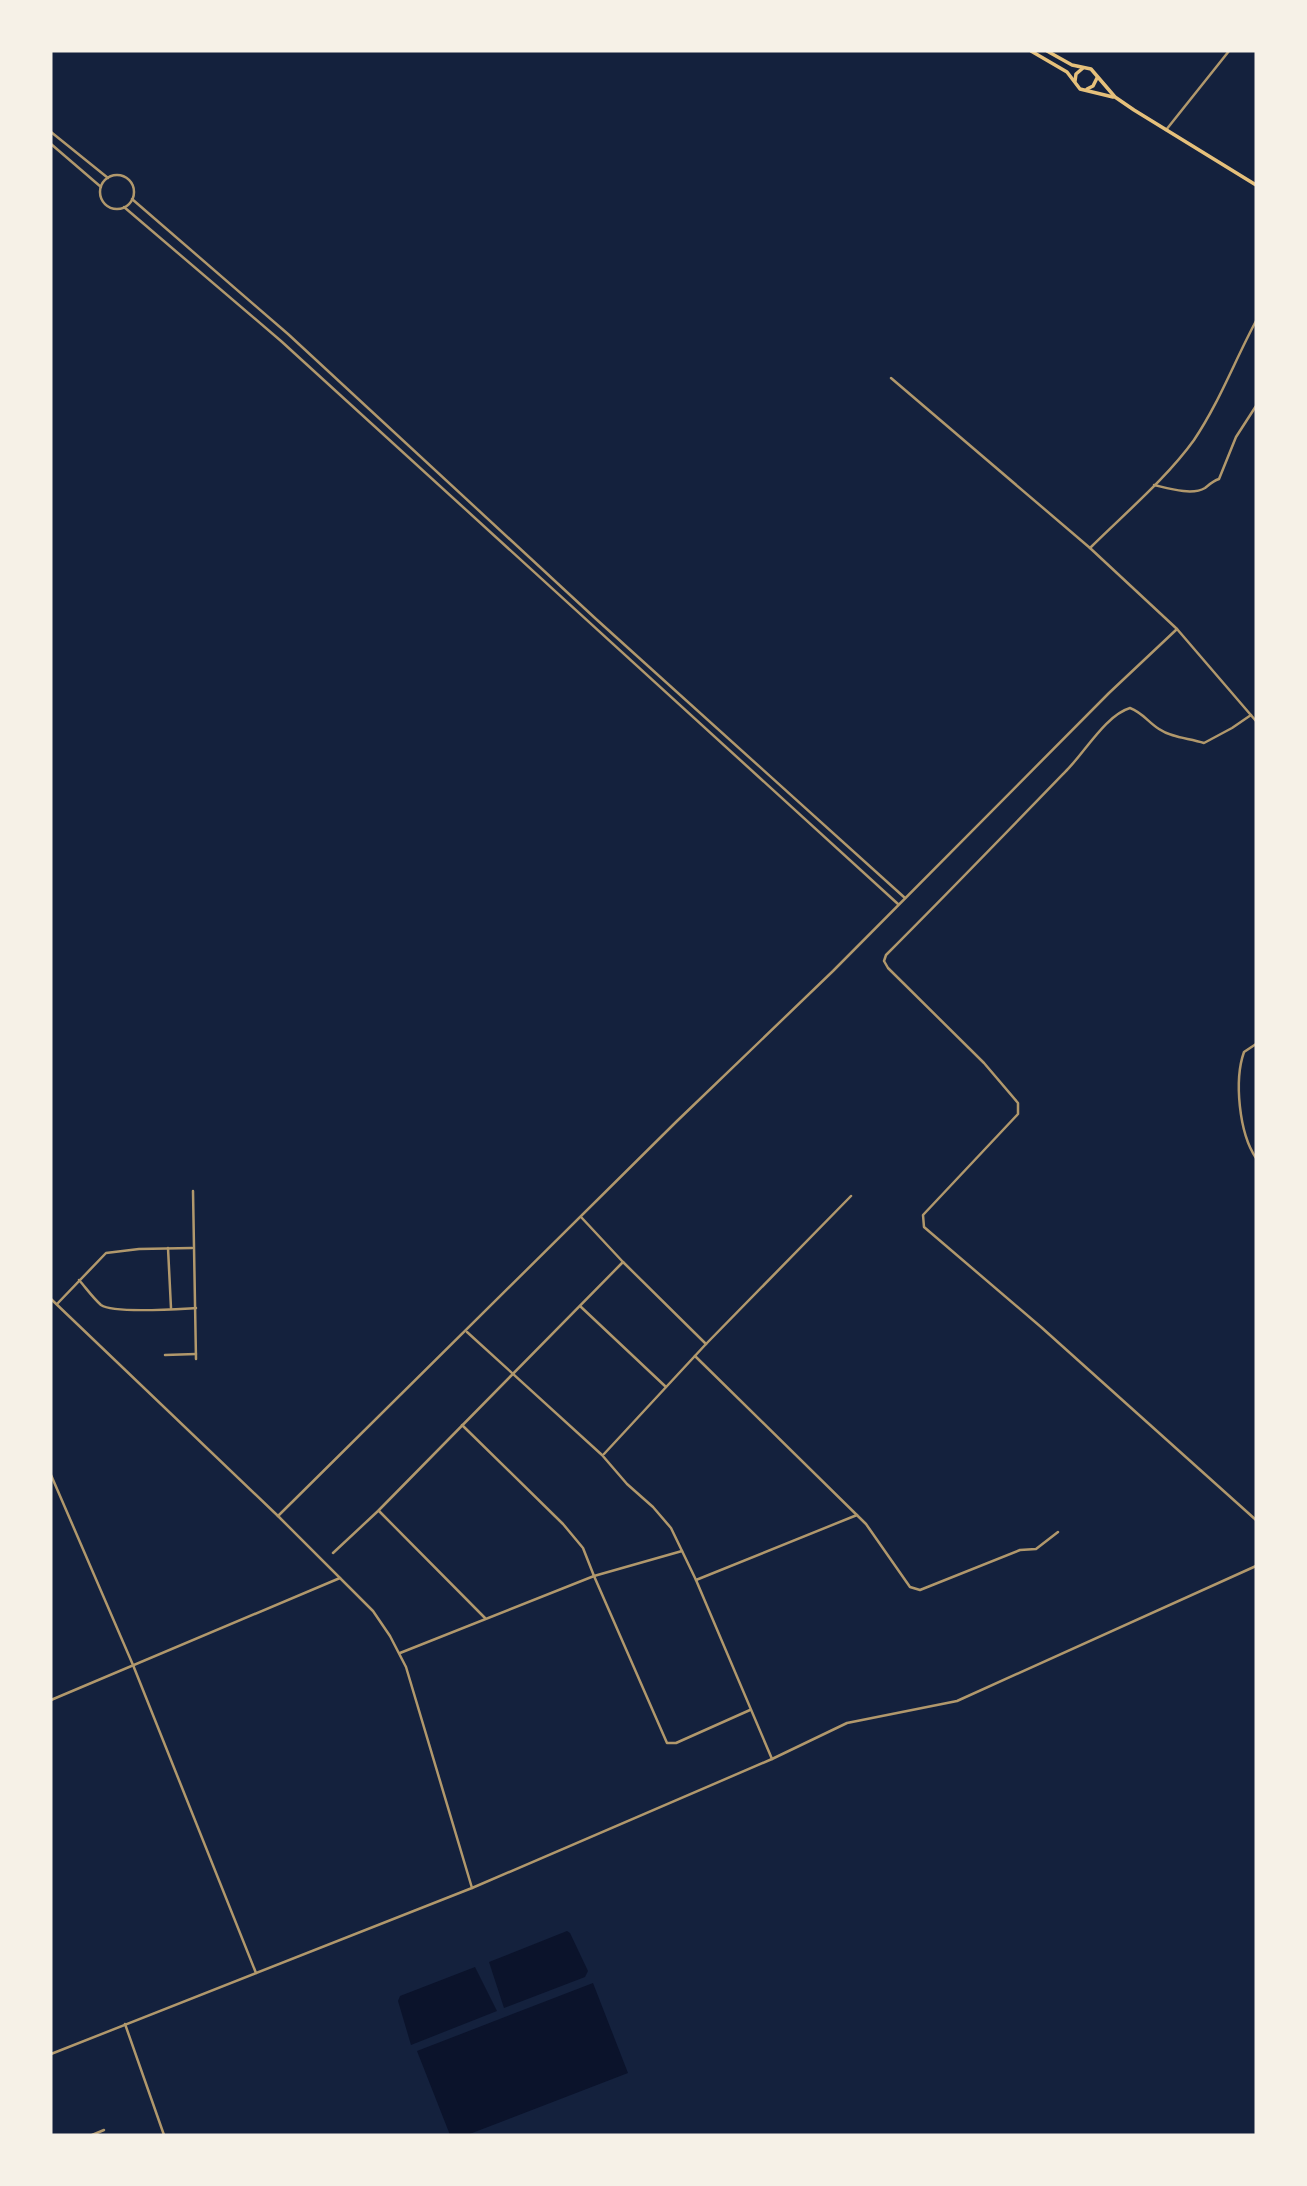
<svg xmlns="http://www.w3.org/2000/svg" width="1307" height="2186" font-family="Karla,sans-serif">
<rect width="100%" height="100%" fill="#14213d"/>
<!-- water -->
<g fill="#0b132b">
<path d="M567,1931L570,1933L588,1971L585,1977L504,2008L489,1962Z"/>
<path d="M475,1967L497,2011L411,2045L398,2001L400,1996Z"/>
<path d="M593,1983L628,2073L467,2135H450L417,2051Z"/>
</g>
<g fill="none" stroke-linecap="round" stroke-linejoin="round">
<!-- minor -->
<g stroke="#b1986c" stroke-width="2.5">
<path d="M1166,130L1229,51"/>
<path d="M51,132L108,178"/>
<path d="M51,144L101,187"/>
<circle cx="117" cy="192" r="17"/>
<path d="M132,199L288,334L596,619L905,898"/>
<path d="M124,207L281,341L898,904"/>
<path d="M891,378L1090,548L1177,629L1256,721"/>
<path d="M1154,485C1167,488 1192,496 1205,488C1210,484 1213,481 1219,479L1236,437L1256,406"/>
<path d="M1090,548C1124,514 1166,479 1194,440C1219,403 1235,360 1256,321"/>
<path d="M1251,715L1232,728L1204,743C1189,738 1172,738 1159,729C1148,722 1143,713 1130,708C1106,715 1085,752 1066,771C1006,833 947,894 886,955L884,961L888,968L984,1063L1018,1103V1114L923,1215L924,1227L1041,1327L1256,1520"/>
<path d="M1256,1044L1244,1052C1234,1080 1239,1133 1256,1158"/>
<path d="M193,1191L196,1359"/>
<path d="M581,1217L623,1262L706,1344"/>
<path d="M168,1248L171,1308"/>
<path d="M79,1280C86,1288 93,1298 101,1305C114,1314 178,1309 196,1308"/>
<path d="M51,1299L278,1516L373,1611L390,1636L406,1667L472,1888L51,2054"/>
<path d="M57,1304L106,1253L139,1249L192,1248"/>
<path d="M580,1306L666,1387"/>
<path d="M467,1332L602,1455L627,1484L653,1507L671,1528L696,1580L772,1759"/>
<path d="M165,1355L196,1354"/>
<path d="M695,1356L866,1524L910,1587L920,1590L1020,1550L1036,1549L1058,1532"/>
<path d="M462,1425L563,1524L583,1548L594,1576L667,1743H676L750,1710"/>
<path d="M604,1454L706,1344L851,1196"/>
<path d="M51,1475L133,1665L256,1973"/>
<path d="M379,1511L485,1618"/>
<path d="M278,1516L676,1122L833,971L1109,693L1177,629"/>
<path d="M333,1553L378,1511L623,1262"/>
<path d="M696,1580L857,1515"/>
<path d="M400,1653L594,1576L682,1551"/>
<path d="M51,1700L340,1578"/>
<path d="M472,1888L772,1759L847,1723L957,1701L1256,1566"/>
<path d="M125,2024L164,2135"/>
<path d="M92,2135L104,2130"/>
</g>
<!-- secondary -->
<g stroke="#e5c07b" stroke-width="3.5">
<path d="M1031,51L1067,72L1080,89L1113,97"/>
<path d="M1047,51L1072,65L1091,69L1115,97L1134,110L1256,185"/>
<path d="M1075,81L1076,74L1083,68"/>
<path d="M1087,89L1093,86L1097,78"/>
</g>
</g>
<!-- border -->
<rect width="1307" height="2186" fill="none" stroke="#f6f1e7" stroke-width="105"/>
</svg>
